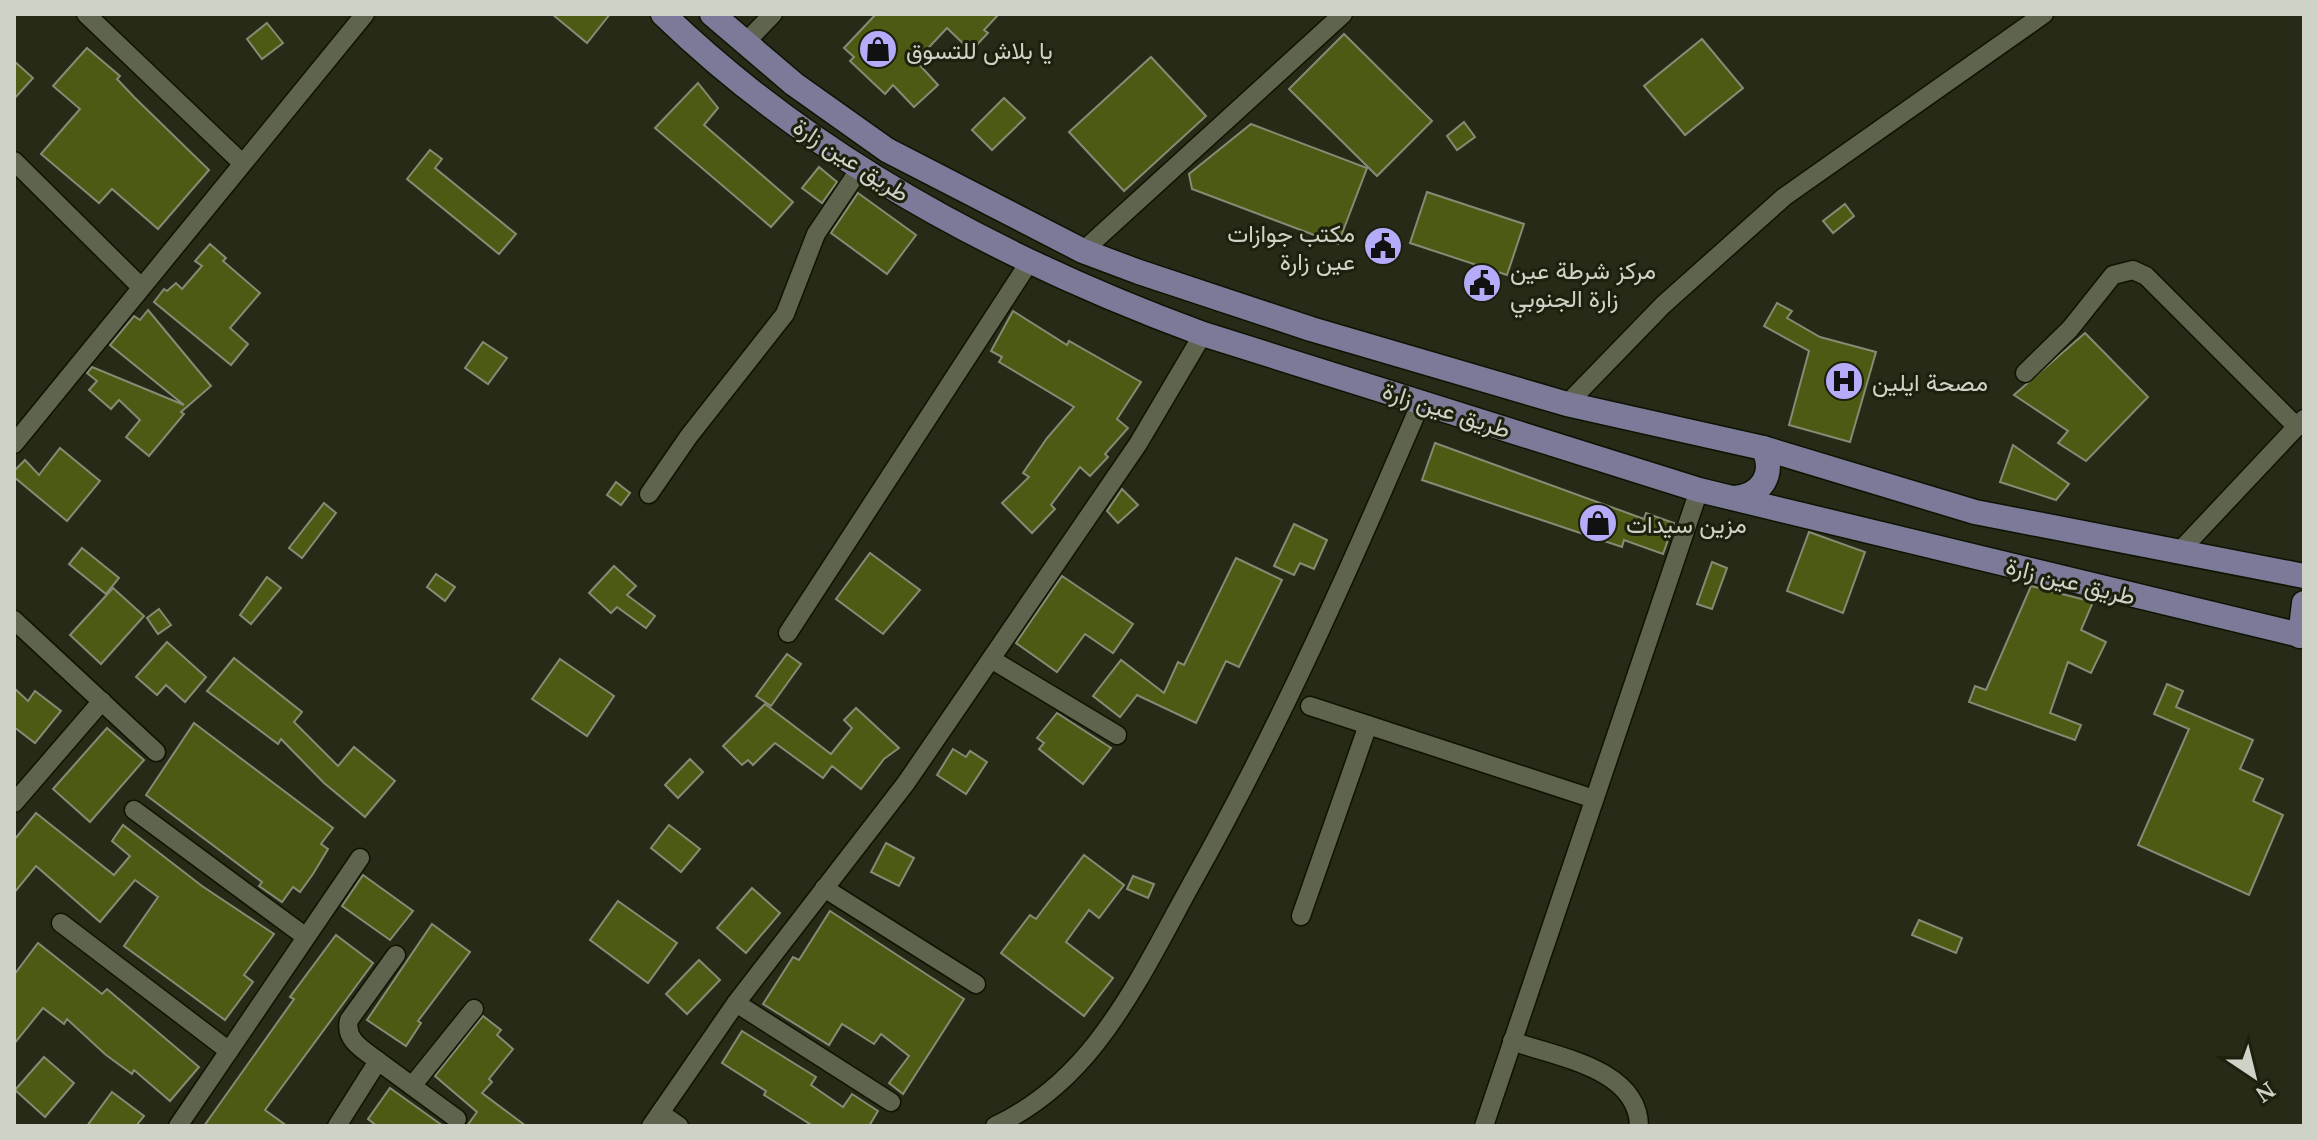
<svg xmlns="http://www.w3.org/2000/svg" width="2318" height="1140" font-family="'Noto Serif',Vazirmatn,serif">
<rect width="100%" height="100%" fill="#262a17"/>
<!-- building -->
<g fill="#4d5a14" stroke="#858b74" stroke-width="2">
<path d="M552,14H610L587,43Z"/>
<path d="M876,14H999L984,30L988,33L971,51L947,28L916,61L938,85L914,107L893,85L885,94L850,61L854,57L844,48Z"/>
<path d="M267,23L283,43L262,59L247,39Z"/>
<path d="M1344,34L1432,121L1377,176L1289,89Z"/>
<path d="M1702,39L1743,88L1685,135L1644,86Z"/>
<path d="M87,48L120,76L117,79L134,97L209,170L158,229L112,189L99,203L41,154L80,109L53,86Z"/>
<path d="M1151,57L1206,116L1124,191L1069,132Z"/>
<path d="M14,61L33,78L14,99Z"/>
<path d="M698,83L718,108L704,125L793,202L771,227L655,128Z"/>
<path d="M1004,98L1025,118L992,150L972,130Z"/>
<path d="M1464,122L1475,137L1457,150L1447,136Z"/>
<path d="M1251,124L1367,168L1338,244L1192,189L1189,174Z"/>
<path d="M430,150L442,159L435,168L516,234L499,254L407,179Z"/>
<path d="M819,167L837,182L822,203L802,188Z"/>
<path d="M1427,192L1524,224L1507,275L1410,243Z"/>
<path d="M858,193L916,235L887,274L831,233Z"/>
<path d="M1845,204L1854,216L1833,233L1823,221Z"/>
<path d="M210,244L226,258L223,261L260,293L230,328L248,344L231,365L154,302L164,289L167,291L176,283L182,289L202,266L195,261Z"/>
<path d="M1777,303L1792,311L1787,318L1820,337L1876,352L1850,442L1789,425L1809,351L1764,326Z"/>
<path d="M148,310L211,386L181,412L184,414L149,456L126,437L140,420L119,400L111,409L89,390L97,381L87,373L92,367L184,405L110,345L134,316L140,320Z"/>
<path d="M1013,311L1067,345L1069,341L1141,382L1117,419L1128,428L1105,454L1108,457L1090,476L1080,467L1051,505L1055,509L1032,533L1002,503L1029,477L1023,473L1047,438L1074,407L999,362L1002,357L991,351Z"/>
<path d="M2085,333L2148,397L2086,461L2058,443L2068,431L2014,395Z"/>
<path d="M483,342L507,358L488,384L465,368Z"/>
<path d="M1435,443L1644,519L1646,513L1674,523L1663,554L1624,540L1622,547L1422,480Z"/>
<path d="M2013,445L2069,484L2056,500L2000,482Z"/>
<path d="M60,448L100,481L67,521L14,477V471L25,460L39,475Z"/>
<path d="M616,482L630,493L621,505L607,495Z"/>
<path d="M1122,489L1138,505L1118,523L1107,511Z"/>
<path d="M324,503L336,513L302,558L289,548Z"/>
<path d="M1294,524L1327,540L1314,569L1300,563L1294,575L1274,566Z"/>
<path d="M1809,532L1865,552L1843,613L1787,591Z"/>
<path d="M82,548L119,578L106,594L69,564Z"/>
<path d="M870,553L920,590L883,634L836,599Z"/>
<path d="M1236,558L1282,580L1239,667L1226,661L1196,723L1137,695L1120,717L1093,696L1121,660L1164,693L1178,662L1184,665Z"/>
<path d="M1712,562L1727,568L1712,609L1697,604Z"/>
<path d="M614,566L636,586L627,595L655,616L646,628L617,607L611,613L589,593Z"/>
<path d="M436,574L455,587L445,601L427,587Z"/>
<path d="M1062,576L1133,624L1113,653L1085,634L1057,672L1016,643Z"/>
<path d="M267,577L281,588L251,624L240,615Z"/>
<path d="M2031,586L2093,602L2081,630L2106,642L2091,673L2068,662L2050,713L2081,725L2075,740L1969,702L1975,686L1986,690Z"/>
<path d="M113,588L144,616L101,664L70,635Z"/>
<path d="M159,609L171,625L158,634L147,618Z"/>
<path d="M167,642L206,677L185,702L166,685L157,695L136,677Z"/>
<path d="M787,654L801,664L771,706L756,696Z"/>
<path d="M234,658L302,712L294,722L338,766L354,747L395,781L365,817L324,783L281,739L278,744L207,691Z"/>
<path d="M560,659L614,696L587,736L532,699Z"/>
<path d="M2167,684L2183,691L2176,707L2253,740L2240,769L2263,779L2253,801L2283,815L2249,895L2138,845L2189,729L2154,714Z"/>
<path d="M14,688L28,701L35,691L61,711L35,743L14,727Z"/>
<path d="M765,704L831,754L852,728L844,720L856,708L899,748L884,759L861,789L832,766L823,778L775,743L753,765L748,760L742,765L723,746Z"/>
<path d="M1057,713L1111,748L1083,784L1039,749L1044,743L1037,738Z"/>
<path d="M194,723L333,828L321,844L328,849L313,874L300,892L293,887L282,902L259,886L262,882L146,795Z"/>
<path d="M107,728L144,760L90,822L53,789Z"/>
<path d="M953,749L966,757L970,751L987,762L966,794L937,775Z"/>
<path d="M690,759L703,772L678,798L665,785Z"/>
<path d="M36,813L114,875L130,856L112,841L123,825L202,886L274,934L244,975L253,982L225,1020L124,946L158,897L135,880L100,922L36,866L14,893V840Z"/>
<path d="M669,825L700,849L681,872L651,848Z"/>
<path d="M886,843L914,858L899,886L871,872Z"/>
<path d="M1084,855L1124,885L1099,918L1089,910L1066,942L1113,978L1084,1016L1001,953L1030,915L1036,919Z"/>
<path d="M363,875L413,911L390,940L342,906Z"/>
<path d="M1133,876L1154,884L1148,898L1127,889Z"/>
<path d="M752,888L780,913L746,953L717,928Z"/>
<path d="M618,901L677,943L648,983L590,940Z"/>
<path d="M830,911L964,999L903,1094L889,1083L909,1056L881,1034L874,1044L842,1024L829,1045L763,1004L793,957L799,960Z"/>
<path d="M1919,920L1962,938L1956,953L1912,935Z"/>
<path d="M432,924L470,952L418,1021L421,1023L406,1046L367,1020Z"/>
<path d="M336,935L373,963L265,1110L287,1126H204L294,999L290,997Z"/>
<path d="M38,943L102,994L107,989L199,1067L170,1101L134,1070L132,1074L106,1055L67,1019L64,1024L43,1008L14,1044V975Z"/>
<path d="M699,960L720,980L687,1014L666,994Z"/>
<path d="M483,1016L501,1030L497,1035L513,1049L489,1079L492,1082L482,1093L526,1126H467L477,1112L435,1076Z"/>
<path d="M742,1031L816,1077L811,1085L843,1107L852,1094L878,1111L869,1126H813L764,1095L766,1091L722,1063Z"/>
<path d="M44,1057L74,1083L45,1117L15,1090Z"/>
<path d="M390,1088L443,1126H377L368,1119Z"/>
<path d="M112,1092L144,1116L136,1126H87Z"/>
</g>
<g fill="none" stroke-linecap="round" stroke-linejoin="round">
<!-- street casing -->
<g stroke="#0f1302" stroke-width="21">
<g id="street">
<path d="M86,14L242,163"/>
<path d="M744,44L773,14"/>
<path d="M14,161L140,286"/>
<path d="M1083,251L1343,14"/>
<path d="M2025,373L2070,329L2113,275L2133,270L2146,276L2297,427"/>
<path d="M1567,404L1663,305L1784,197L2044,14"/>
<path d="M14,444L365,14"/>
<path d="M649,494L689,436L785,314L816,234L861,167"/>
<path d="M2177,554L2304,419"/>
<path d="M14,620L156,752"/>
<path d="M788,633L1030,261"/>
<path d="M991,659L1117,735"/>
<path d="M1310,706L1594,799"/>
<path d="M14,803L102,701"/>
<path d="M134,810L306,937"/>
<path d="M824,888L976,984"/>
<path d="M1301,916L1368,725"/>
<path d="M61,923L229,1051"/>
<path d="M736,1003L891,1102"/>
<path d="M1512,1041C1556,1057 1638,1068 1639,1126"/>
<path d="M378,1061C364,1050 344,1040 349,1020L396,955"/>
<path d="M412,1086L474,1009"/>
<path d="M660,1113L679,1126"/>
<path d="M178,1126L360,858"/>
<path d="M337,1126L378,1061L457,1119"/>
<path d="M651,1126L736,1003L906,783L1138,444L1203,334"/>
<path d="M995,1126C1035,1107 1069,1078 1097,1042C1135,993 1163,935 1193,881C1280,726 1352,564 1422,400"/>
<path d="M1484,1126L1699,490"/>
</g>
</g>
<!-- primary casing -->
<g stroke="#0f1302" stroke-width="27">
<g id="primary">
<path d="M663,14C814,160 1007,262 1203,334L1699,490L2304,636"/>
<path d="M712,14L794,84L887,150L1083,251L1139,272L1311,329L1567,404L1763,448L1975,512L2304,576"/>
<path d="M1734,498C1762,496 1776,473 1763,448"/>
<path d="M2300,636L2304,603"/>
</g>
</g>
<!-- street -->
<use href="#street" stroke="#5e644e" stroke-width="18"/>
<!-- primary -->
<use href="#primary" stroke="#7b7a98" stroke-width="24"/>
</g>
<!-- icons -->
<defs>
<g id="shop-disc" transform="scale(2)"><circle r="9.5" fill="#b4acf9" stroke="#1c200d"/><path d="M-5-2.5h2.3a2.7 3.5 0 0 1 5.4 0H5L5.5 6h-11ZM-1.5-2.5h3a1.5 2.3 0 0 0-3 0Z" fill="#111"/></g>
<g id="civic-disc" transform="scale(2)"><circle r="9.5" fill="#b4acf9" stroke="#1c200d"/><path d="M-.6-6.5H3V-4.5H.6V-3L4-1V1h2V6H-6V1h2V-1L-.6-3ZM-1.2 2.5V6h2.4V2.5Z" fill="#111"/></g>
<g id="hospital-disc" transform="scale(2)"><circle r="9.5" fill="#b4acf9" stroke="#1c200d"/><path d="M-5-5h3v3.5h4V-5h3V5h-3V1.5h-4V5h-3Z" fill="#111"/></g>
</defs>
<g fill-rule="evenodd">
<use href="#shop-disc" x="878" y="49"/>
<use href="#civic-disc" x="1383" y="246"/>
<use href="#civic-disc" x="1482" y="283"/>
<use href="#hospital-disc" x="1844" y="381"/>
<use href="#shop-disc" x="1598" y="523"/>
</g>
<g text-anchor="middle" dominant-baseline="central" stroke-width="6" stroke-linejoin="round" paint-order="stroke">
<!-- poi labels -->
<g font-size="24" fill="#cfd3c7" stroke="#1c200d" text-anchor="start">
<text x="906" y="49">يا بلاش للتسوق</text>
<text x="1355" y="232" text-anchor="end">مكتب جوازات<tspan x="1355" dy="28">عين زارة</tspan></text>
<text x="1510" y="269">مركز شرطة عين<tspan x="1510" dy="28">زارة الجنوبي</tspan></text>
<text x="1872" y="381">مصحة ايلين</text>
<text x="1626" y="523">مزين سيدات</text>
</g>
<!-- street labels -->
<g font-size="24" fill="#cfd3c7" stroke="#1c200d">
<text transform="translate(852 159) rotate(33)">طريق عين زارة</text>
<text transform="translate(1447 409) rotate(18)">طريق عين زارة</text>
<text transform="translate(2071 580) rotate(14)">طريق عين زارة</text>
</g>
</g>
<!-- border -->
<rect width="2318" height="1140" fill="none" stroke="#cfd3c7" stroke-width="32"/>
<!-- north arrow -->
<g transform="translate(2254 1076) rotate(145)" stroke="#1c200d" stroke-width="6" paint-order="stroke">
<path d="M0-6L14 30L0 20L-14 30Z" fill="#cfd3c7"/>
<text y="-12" font-size="22" font-weight="bold" text-anchor="middle" fill="#cfd3c7">N</text>
</g>
</svg>
